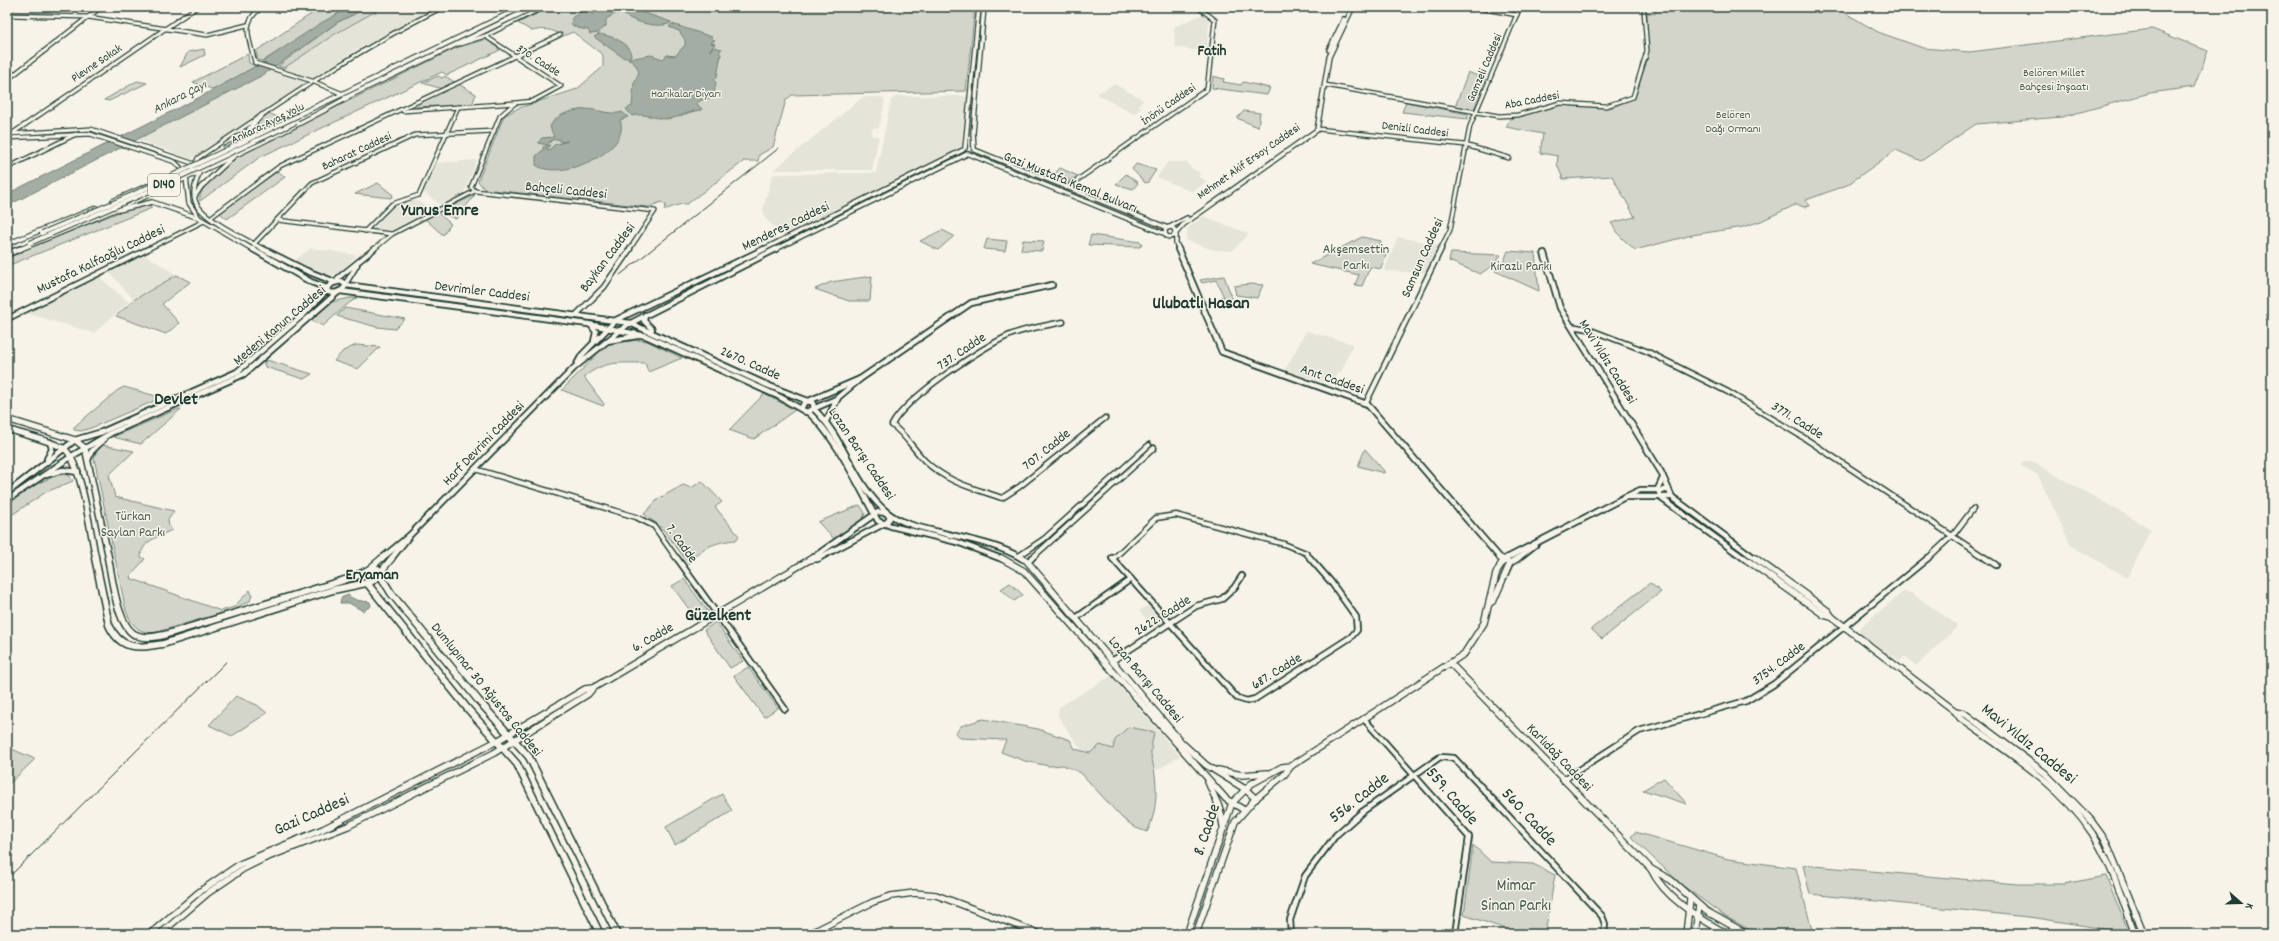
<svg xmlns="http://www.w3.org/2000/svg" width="2279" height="941" font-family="Dekko,sans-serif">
<rect width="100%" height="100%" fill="#f7f3e8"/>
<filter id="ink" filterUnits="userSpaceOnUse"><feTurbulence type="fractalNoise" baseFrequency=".025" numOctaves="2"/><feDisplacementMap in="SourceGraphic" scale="8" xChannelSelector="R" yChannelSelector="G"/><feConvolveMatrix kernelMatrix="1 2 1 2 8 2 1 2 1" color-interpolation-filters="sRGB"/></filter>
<g filter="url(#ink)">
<!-- built -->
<g fill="#e5e4d9">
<path d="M383,7H440L359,48L191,159L136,139L278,66L284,67L335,34Z"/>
<path d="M1203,14L1209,21L1207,52L1175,47L1174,27Z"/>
<path d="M1114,84L1144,100L1138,105L1142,107L1134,114L1096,94Z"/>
<path d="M897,96H967L963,145L960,148L951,156L792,234L780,233L765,218L763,208L772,176L775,174L876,173L891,100Z"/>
<path d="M863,97H881L885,100L879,128H873L871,135L879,136L872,170H773Z"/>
<path d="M477,160L464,193L442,206L423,192L437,163Z"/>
<path d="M1168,162H1187L1191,168L1200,173L1199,176L1207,182L1192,192L1157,177Z"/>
<path d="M413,199L434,209L414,222L393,231L373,229L392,206Z"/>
<path d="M1204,216L1249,234L1232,251L1214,250L1186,240L1188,228Z"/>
<path d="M1398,237L1440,245L1427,273L1384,271Z"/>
<path d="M311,248L357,255L339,273L329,277L293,262Z"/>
<path d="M147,256L177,275L133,299L109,272L139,257Z"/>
<path d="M99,277L129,302L94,333L26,313Z"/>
<path d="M1306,331L1353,344L1341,372L1323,382L1285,370Z"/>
<path d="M2023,461H2031L2151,529L2128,578L2071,546L2038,475L2020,465Z"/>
<path d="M1903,592L1911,593L1956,624V628L1916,666L1905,656L1900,661L1860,634L1859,628Z"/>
<path d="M1148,605L1163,623L1154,628L1139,611Z"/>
<path d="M1112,637L1123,650L1115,655L1103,643Z"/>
<path d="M1111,676L1180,756L1158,770L1087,758L1058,716L1059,707Z"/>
</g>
<!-- green -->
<g fill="#d3d5ca" stroke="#79897f">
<path d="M332,7H350L263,61L258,60L256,51L317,10L326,11Z"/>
<path d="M369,7H383L335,34L284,68L278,66L338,22Z"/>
<path d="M551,7H975L966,91L792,95L786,100L773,147L759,155L758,161H744L687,204C680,203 671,208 664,210L666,205L661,202L649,207L484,189L478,181L504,116L516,109L577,89L603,67V55L573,32L563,36C552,29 544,28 532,31L518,23Z"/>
<path d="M1656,7H1835L1878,32L1923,48L1970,52L2152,29L2208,51L2194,87L2150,93L2062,117L1976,124L1921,161L1896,150L1847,185L1806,200L1810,206L1803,207L1797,204L1761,221L1743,227L1692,235L1635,250L1621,237L1611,223L1635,217L1612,176L1563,179L1557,164L1558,156L1540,153L1543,134L1506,127L1510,119L1559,105L1610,108L1635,98L1648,57L1647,13L1655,14Z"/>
<path d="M486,39L500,50L447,75L442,72L260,157L200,201C196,189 229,161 239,155L456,48Z"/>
<path d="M204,49L205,55L180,67L188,52Z"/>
<path d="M248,54L249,63L256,66L214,90L193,82Z"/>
<path d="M1468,72L1487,80L1473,111L1455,107Z"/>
<path d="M438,76L442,78L445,76L456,83L443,89L422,83Z"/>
<path d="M1213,76L1224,79L1223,82L1241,85L1243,82L1270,88L1267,95L1212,88Z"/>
<path d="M137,81L147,83L109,101L104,100Z"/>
<path d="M458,84L476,94L472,105L410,107Z"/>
<path d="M1406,102L1468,114V119L1402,112Z"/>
<path d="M1244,111L1260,113L1258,127L1237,118Z"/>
<path d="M269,113L281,119L251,130L252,127Z"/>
<path d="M1136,164L1156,170L1148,182L1145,183L1132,169Z"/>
<path d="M1060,168L1078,176L1065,183L1050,178Z"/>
<path d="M278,171L285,177L227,219L220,213L223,209Z"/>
<path d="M1126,174L1138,183L1133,189L1116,184Z"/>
<path d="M378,183L393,195L391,198L355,194Z"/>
<path d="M475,195L456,219L446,215L443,210Z"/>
<path d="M148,204L152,208L7,266V257L129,208Z"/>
<path d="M437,212L451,224L443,235L425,219Z"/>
<path d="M942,230L954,236L938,250L920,241Z"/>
<path d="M1091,235L1141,242L1142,244L1140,247L1088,245Z"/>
<path d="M1362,237L1381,241L1377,252L1386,255L1381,269L1370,267L1362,286L1355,285L1359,275L1310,264Z"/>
<path d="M987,239L1007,241L1005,251L984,249Z"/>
<path d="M1023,240L1044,241L1042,251L1021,250Z"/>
<path d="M1508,251L1535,253L1539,291L1495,271L1504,261Z"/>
<path d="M1451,253L1501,255L1492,266L1480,274L1449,261Z"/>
<path d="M177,275L190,282L162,304L179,323L166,334L116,316L135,299Z"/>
<path d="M872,276L870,301H849L815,289L831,282Z"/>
<path d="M1224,276L1232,298L1221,300V297H1224L1216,280L1202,283L1200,280Z"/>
<path d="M1250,284L1263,285L1257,298L1236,295L1234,286Z"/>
<path d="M348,287L534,314L606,322L603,325L583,320L346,290Z"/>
<path d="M350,298H357L349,303L323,326L311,320L332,302Z"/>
<path d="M345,308L405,319L395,329L377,327L337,316Z"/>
<path d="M637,340L647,341L682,358L648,372L645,363C619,363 605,360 584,377L604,404L603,406L562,390L607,344Z"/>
<path d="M356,345L380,347L358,369L334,361L343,351Z"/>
<path d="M267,360L312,374L304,379L265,367L264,363Z"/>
<path d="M124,387L156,396L154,401L91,428L81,431L74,430V427L118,390Z"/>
<path d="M764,394L795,410L754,439L729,430Z"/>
<path d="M178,409H181L141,444L113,437Z"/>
<path d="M102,445L134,451L109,475L115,497L174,511L168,520L169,526L172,530C160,536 141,541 141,557L145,559L131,575L130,578L221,611L234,607L250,590L252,595L250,601L232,610L153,633C137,632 132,625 126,611L94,458L97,450Z"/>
<path d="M1365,449L1384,471V473L1358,466Z"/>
<path d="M60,474L69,475L73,481L46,492L7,518V504L34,485Z"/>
<path d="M702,481L722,502L715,507L739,536L736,540C719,541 697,548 689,564L662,528L644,514L658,499L683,485L691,488Z"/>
<path d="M860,505L865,513L863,519L858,524L835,540L818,522Z"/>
<path d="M684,579L709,613L697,620L672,586Z"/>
<path d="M1010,583L1023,595L1014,601L1001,589Z"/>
<path d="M1650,583L1661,592L1602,639L1591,629Z"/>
<path d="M716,622L743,661L730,668L704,630Z"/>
<path d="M748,667L778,708L764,717L734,676Z"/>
<path d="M236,696L257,705L267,713L232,736L209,725Z"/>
<path d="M983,719L1038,729L1070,740L1075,749L1090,753L1100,745L1113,749L1115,740L1128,727L1154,732C1153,740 1149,752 1152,760C1158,782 1158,811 1147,832L1136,828L1122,818L1081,773L1063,765L1049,766L1025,761L1001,752L1006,740L960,738L956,733L961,726Z"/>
<path d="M7,747L35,759L7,786Z"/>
<path d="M1664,778L1687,804L1643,790Z"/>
<path d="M722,794L732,811L675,845L666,827Z"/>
<path d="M1635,832L1728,859L1796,868L1813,934H1758L1726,917L1682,885L1631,837Z"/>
<path d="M1473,845L1491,862L1533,864L1555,875L1545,934H1521L1464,915Z"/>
<path d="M1803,865L2017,884H2064L2106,876L2129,933L2037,918L1810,894Z"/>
</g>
<!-- water -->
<g fill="#a4ada3" stroke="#6f8077">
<path d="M350,7H369L338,22L263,75L7,206V194L200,97L256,66L321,23Z"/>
<path d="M601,7H619L622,10L606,19V26L598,33L590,34L588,30L577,28L571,24L572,18L578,13L587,10L593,15L591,11Z"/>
<path d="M630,8L671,22V23C659,29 630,22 621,12Z"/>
<path d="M672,24L712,37L711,39L715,40L711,43L715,44L709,51L714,47L722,49L719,52L721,54L717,77L714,80L716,82L714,94L716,96L699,101L697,104L702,109L701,110C689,111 679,118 667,119C654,119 644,112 632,116L626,109L632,106L634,83L639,72L636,65L628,59L651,55L663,59L667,55L675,56L685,45V40L679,31L669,27Z"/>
<path d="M599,34C611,36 631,42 631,57L624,58L594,37Z"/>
<path d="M585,109C597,109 612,116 622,112L628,117L620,120C632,152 559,182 536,165V156L543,150V147L550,145L546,149H550L554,145L568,141L560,142V139L552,140L547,145L538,143L542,138L554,137L550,127C556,113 572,111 585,109Z"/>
<path d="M348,595C354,601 362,601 370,602L371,606L363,611L349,603H340L341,598Z"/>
</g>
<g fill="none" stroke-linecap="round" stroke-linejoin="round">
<!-- tertiary-far2 casing -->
<g stroke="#1f3d34" stroke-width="5.5">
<g id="tertiary-far2">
<path d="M262,7C239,24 250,39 255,63L312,81L343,94"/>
<path d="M1474,7L1517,15"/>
<path d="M7,12L13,7"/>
<path d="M7,15L88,17L207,35L247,25"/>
<path d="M485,36L561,86L533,101L515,103"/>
<path d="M460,44L485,36L544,7"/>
<path d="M7,80L101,7"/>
<path d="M1325,85L1499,116L1518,115L1560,103L1606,106L1633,97L1647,51L1644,11"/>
<path d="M1318,129L1465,145L1509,158"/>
<path d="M9,134L91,129L195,164"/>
<path d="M7,137L197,7"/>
<path d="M7,138L90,134L175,162L182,169"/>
<path d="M195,164L198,158C278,104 357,50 443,7"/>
<path d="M7,168L76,134"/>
<path d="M1066,188L1207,89L1215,20L1198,7"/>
<path d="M475,191L655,211L629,250"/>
<path d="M210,218L280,166L560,35"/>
<path d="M277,220L392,234"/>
<path d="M365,231L392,204L419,195L458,107"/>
<path d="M254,244L312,183L415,135L494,131"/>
<path d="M146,250L204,221"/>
<path d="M373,250L392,234L475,191L471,187L500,116L515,103L403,111"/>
<path d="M1440,250L1450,230L1470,126L1520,7"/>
</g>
</g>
<!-- tertiary-far1 casing -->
<g stroke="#1f3d34" stroke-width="7">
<g id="tertiary-far1">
<path d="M337,282L338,278L374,249"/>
<path d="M346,283L357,265"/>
<path d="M576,315L604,287L630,249"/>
<path d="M7,319L148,249"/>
<path d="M1063,322C1045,326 1027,328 1010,335C981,348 905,398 892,425C906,435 913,449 925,461C948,483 973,488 1002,498L1019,487L1105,418"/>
<path d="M1571,326L1588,329L1646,351L1728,392L1806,439L1987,559"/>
<path d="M1366,403L1441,249"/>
<path d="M475,469L636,517L654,526L677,559"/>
<path d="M1019,556L1044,539L1149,445"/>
<path d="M1031,559L1154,448"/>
<path d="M1113,559L1156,518L1176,515L1284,544L1306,553L1311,559"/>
<path d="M1927,559L1954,534L1973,509"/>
</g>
</g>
<!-- tertiary casing -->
<g stroke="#1f3d34" stroke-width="8">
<g id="tertiary">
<path d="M677,558L785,709"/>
<path d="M1112,558L1237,698L1247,701L1255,699L1351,637L1357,630L1356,617L1331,582L1310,558"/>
<path d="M1985,558L1996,565"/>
<path d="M1028,562L1032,558"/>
<path d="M1076,618L1131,579"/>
<path d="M1112,661L1196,606L1222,599L1234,588L1242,576"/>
<path d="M1364,719L1469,837L1455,934"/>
<path d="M1563,780L1639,731L1746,701L1774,684L1928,558"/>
<path d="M1291,934L1290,920L1305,876L1336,835L1362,812L1440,757L1454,758L1602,916L1605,924L1604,934"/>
</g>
</g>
<!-- secondary-far2 casing -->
<g stroke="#1f3d34" stroke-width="6">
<g id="secondary-far2">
<path d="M1329,50L1344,19"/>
<path d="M965,148L979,7"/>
<path d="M974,148L973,133L984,7"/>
<path d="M975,150L1168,228L1187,218"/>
<path d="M969,154L1163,233"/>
<path d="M200,170C197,180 192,190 195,200C199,218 249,241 265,250"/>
<path d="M186,177L189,203L199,218L254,250"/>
<path d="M195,196L201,187L233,157"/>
<path d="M119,210L152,202L196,217"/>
<circle cx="1170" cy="232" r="5"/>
<path d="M762,250L963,150"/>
<path d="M774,250L967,154"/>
<path d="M1179,250L1176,243V233L1184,224L1317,130L1329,57L1353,7"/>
</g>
</g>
<!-- secondary-far1 casing -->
<g stroke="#1f3d34" stroke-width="8">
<g id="secondary-far1">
<path d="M253,249L311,282L327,288"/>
<path d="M263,249L307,271L335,282"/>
<path d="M1178,249L1222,352L1367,404L1501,559"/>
<path d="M1544,253L1560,308L1661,472L1672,497L1756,559"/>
<path d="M341,281L346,285C342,292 336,294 328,292L327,288L333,283Z"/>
<path d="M346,285L630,323L767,385L813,403L814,409"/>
<path d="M340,291L588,324L646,336L780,397L806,412L836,399L860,379L804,403L801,409"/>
<path d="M645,315L644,321L652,329"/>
<path d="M591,325L596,332L594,341"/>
<path d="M607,341L637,336"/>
<path d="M577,364L582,355L616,320L764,249"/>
<path d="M860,379L971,303L1052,285"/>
<path d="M814,409C845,439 854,486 888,513C902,524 922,528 939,532C967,539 998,544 1023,559"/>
<path d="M808,412C838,439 858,486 878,521L891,526L957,542L1002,559"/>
<path d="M826,421L838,398"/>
<path d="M89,458L91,452L104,439"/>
<path d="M47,459L52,449L50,442"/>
<path d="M46,475L63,470L78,472"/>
<path d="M1663,478L1658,489L1661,498L1745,559"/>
<path d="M1669,490H1640L1625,497H1672"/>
<path d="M7,493L75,440L102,432L237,372L305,313L327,290"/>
<path d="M7,500L72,456L111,433L244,374L338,292"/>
<path d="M381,559L409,536L575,367L627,325L776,249"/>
<path d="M391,559L409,536"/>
<path d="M811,559L878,512L887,513L890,518L887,522L817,559"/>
<path d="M1505,559L1625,497"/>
<path d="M1517,559L1536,544"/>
</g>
</g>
<!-- secondary casing -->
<g stroke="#1f3d34" stroke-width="8">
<g id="secondary">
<path d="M812,558L809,560L819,558"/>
<path d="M1001,558L1024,571L1226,799L1244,810"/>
<path d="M1022,558L1026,560L1182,743L1206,765L1245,789L1256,799"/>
<path d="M1500,558L1510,563"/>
<path d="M1744,558L1824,615L1832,617L1828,611L1755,558"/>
<path d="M369,569L382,558"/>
<path d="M380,573L392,558"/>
<path d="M1490,603L1494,600L1510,563L1518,558"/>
<path d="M1832,617L1955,711L1960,718C2007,752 2060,784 2092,833C2112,864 2122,900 2135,934"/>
<path d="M1450,663L1651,869"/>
<path d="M593,688L809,560"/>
<path d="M1955,711L1964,713L2045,773L2090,819L2106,841L2144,934"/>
<path d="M1218,770L1242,775L1268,773"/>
<path d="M1208,782L1220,809L1223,826"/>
<path d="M150,934L199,892L240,864L323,829L497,741L585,689L593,688L588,694L494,753L348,826L263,859L243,869L208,893L160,934"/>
<path d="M809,934L873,902L891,896L914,893L936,895L1040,934"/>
<path d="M1187,934L1232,803L1251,784L1282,767L1291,766L1464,654L1484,623L1496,574L1501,564L1507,558"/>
<path d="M1196,934L1235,822L1255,799L1284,775L1291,766"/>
<path d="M1686,934L1690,899"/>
<path d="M1695,934L1699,906"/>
<path d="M1727,934C1700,918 1665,899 1651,869L1671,880L1706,911L1747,934"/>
</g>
</g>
<!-- primary-far1 casing -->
<g stroke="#1f3d34" stroke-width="8">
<g id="primary-far1">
<path d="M7,419L75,440L85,448L109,559"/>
<path d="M7,429C25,435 46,439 63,448C81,457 91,537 96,559"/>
</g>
</g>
<!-- primary casing -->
<g stroke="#1f3d34" stroke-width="9">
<g id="primary">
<path d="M95,558L109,625C121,651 138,648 163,644L333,590L371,582L380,575L378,569H370L354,577L164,635C155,637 145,639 136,635C117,627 112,577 108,558"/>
<path d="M380,575L391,593L478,700L529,757L617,934"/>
<path d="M367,583L467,708L517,764L600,934"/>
</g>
</g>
<!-- trunk-far1 casing -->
<g stroke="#1f3d34" stroke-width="6">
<g id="trunk-far1">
<path d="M340,95L522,7"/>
<path d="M345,98L534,7"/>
<path d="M257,131L252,132L249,129L262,115"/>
<path d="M225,148L343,94"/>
<path d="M113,201L147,186"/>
<path d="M7,244L96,208"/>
<path d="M18,250C130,205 241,156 347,98"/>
</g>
</g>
<!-- trunk casing -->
<g stroke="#1f3d34" stroke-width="8">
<path id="trunk" d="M7,254L20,249"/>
</g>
<!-- tertiary-far2 -->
<use href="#tertiary-far2" stroke="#f7f3e8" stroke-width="3"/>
<!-- tertiary-far1 -->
<use href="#tertiary-far1" stroke="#f7f3e8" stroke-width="4"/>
<!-- tertiary -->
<use href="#tertiary" stroke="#f7f3e8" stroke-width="4.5"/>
<!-- secondary-far2 -->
<use href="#secondary-far2" stroke="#f7f3e8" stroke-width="3.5"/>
<!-- secondary-far1 -->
<use href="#secondary-far1" stroke="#f7f3e8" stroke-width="4.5"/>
<!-- secondary -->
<use href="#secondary" stroke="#f7f3e8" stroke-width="5.5"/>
<!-- primary-far1 -->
<use href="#primary-far1" stroke="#f7f3e8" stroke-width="5"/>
<!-- primary -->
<use href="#primary" stroke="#f7f3e8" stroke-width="6"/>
<!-- trunk-far1 -->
<use href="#trunk-far1" stroke="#f7f3e8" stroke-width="4"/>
<!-- trunk -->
<use href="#trunk" stroke="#f7f3e8" stroke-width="5"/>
<!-- rail -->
<g stroke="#1f3d34" stroke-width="1">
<path d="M620,275L779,148"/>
<path d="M7,879L226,662"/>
</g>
<!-- trunk-bridge casing -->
<g stroke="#1f3d34" stroke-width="6" stroke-linecap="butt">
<g id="trunk-bridge">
<path d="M42,233L132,195L299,115"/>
<path d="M30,243L139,196L296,122"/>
</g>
</g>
<!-- trunk-bridge -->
<use href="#trunk-bridge" stroke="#f7f3e8" stroke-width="4"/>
</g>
</g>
<g text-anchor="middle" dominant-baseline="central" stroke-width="3" stroke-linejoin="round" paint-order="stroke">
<!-- far-street labels -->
<g font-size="12" fill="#1f3d34" stroke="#f7f3e8">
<text transform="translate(538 61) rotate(32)">370. Cadde</text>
<text transform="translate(97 64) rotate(-34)">Plevne Sokak</text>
<text transform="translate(1485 68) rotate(-67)">Gamzeli Caddesi</text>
<text transform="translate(1532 101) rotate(-11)">Aba Caddesi</text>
<text transform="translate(1169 105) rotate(-35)">İnönü Caddesi</text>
<text transform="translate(268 124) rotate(-26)">Ankara-Ayaş Yolu</text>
<text transform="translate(1415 130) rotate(7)">Denizli Caddesi</text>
<text transform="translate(357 152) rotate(-25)">Baharat Caddesi</text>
<text transform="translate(1249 162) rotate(-35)">Mehmet Akif Ersoy Caddesi</text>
</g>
<!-- far-park labels -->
<g font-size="12" fill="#435b52" stroke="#f7f3e8">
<text x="2054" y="73">Belören Millet<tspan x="2054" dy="14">Bahçesi İnşaatı</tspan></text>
<text x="686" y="94">Harikalar Diyarı</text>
<text x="1733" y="115">Belören<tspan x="1733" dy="14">Dağı Ormanı</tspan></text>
</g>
<!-- far-water labels -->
<g font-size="13" font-style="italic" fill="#405950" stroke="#f7f3e8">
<text transform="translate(180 98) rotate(-27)">Ankara Çayı</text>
</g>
<!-- shield labels -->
<rect fill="#f7f3e8" stroke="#60746a" stroke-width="1" x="148" y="174" width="32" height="22" rx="3"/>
<g font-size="13" font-weight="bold" fill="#1f3d34">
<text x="164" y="185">D140</text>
</g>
<!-- street labels -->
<g font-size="14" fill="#1f3d34" stroke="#f7f3e8">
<text transform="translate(1070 183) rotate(22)">Gazi Mustafa Kemal Bulvarı</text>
<text transform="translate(566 191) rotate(6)">Bahçeli Caddesi</text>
<text transform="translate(786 227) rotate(-26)">Menderes Caddesi</text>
<text transform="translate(608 258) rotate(-53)">Baykan Caddesi</text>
<text transform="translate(1423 258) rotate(-66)">Samsun Caddesi</text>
<text transform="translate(101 260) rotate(-26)">Mustafa Kalfaoğlu Caddesi</text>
<text transform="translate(482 292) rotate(7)">Devrimler Caddesi</text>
<text transform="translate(280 326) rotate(-40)">Medeni Kanun Caddesi</text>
<text transform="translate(962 352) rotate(-34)">737. Cadde</text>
<text transform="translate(1607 362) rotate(58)">Mavi Yıldız Caddesi</text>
<text transform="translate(750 364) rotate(24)">2670. Cadde</text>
<text transform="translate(1332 380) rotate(19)">Anıt Caddesi</text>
<text transform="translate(1797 421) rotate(32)">3771. Cadde</text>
<text transform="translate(484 444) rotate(-46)">Harf Devrimi Caddesi</text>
<text transform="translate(1047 450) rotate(-39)">707. Cadde</text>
<text transform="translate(861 454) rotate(56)">Lozan Barışı Caddesi</text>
<text transform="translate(681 544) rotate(54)">7. Cadde</text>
<text transform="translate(1163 616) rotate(-32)">2622. Cadde</text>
<text transform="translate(653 638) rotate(-30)">6. Cadde</text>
<text transform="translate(1779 664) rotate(-37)">3754. Cadde</text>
<text transform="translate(1277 672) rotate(-32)">687. Cadde</text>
<text transform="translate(1145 680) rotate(50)">Lozan Barışı Caddesi</text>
<text transform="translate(486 690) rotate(51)">Dumlupınar 30 Ağustos Caddesi</text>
<text transform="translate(1559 758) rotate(46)">Karlıdağ Caddesi</text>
</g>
<!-- park labels -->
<g font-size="14" fill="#435b52" stroke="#f7f3e8">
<text x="1356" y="250">Akşemsettin<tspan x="1356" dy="16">Parkı</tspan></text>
<text x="1521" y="267">Kirazlı Parkı</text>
<text x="133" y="517">Türkan<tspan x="133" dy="16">Saylan Parkı</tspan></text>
</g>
<!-- far-district labels -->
<g font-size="15" font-weight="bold" fill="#1f3d34" stroke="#f7f3e8">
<text x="1212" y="52">Fatih</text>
</g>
<!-- quarter labels -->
<g font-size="16" font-weight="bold" fill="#1f3d34" stroke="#f7f3e8">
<text x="372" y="575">Eryaman</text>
</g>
<!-- near-street labels -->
<g font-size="17" fill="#1f3d34" stroke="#f7f3e8">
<text transform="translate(2028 745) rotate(39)">Mavi Yıldız Caddesi</text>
<text transform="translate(1451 797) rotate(49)">559. Cadde</text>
<text transform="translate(1360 799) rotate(-38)">556. Cadde</text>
<text transform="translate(312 816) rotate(-24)">Gazi Caddesi</text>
<text transform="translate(1528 818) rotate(47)">560. Cadde</text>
<text transform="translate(1208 830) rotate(-71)">8. Cadde</text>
</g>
<!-- near-park labels -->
<g font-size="17" fill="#435b52" stroke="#f7f3e8">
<text x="1516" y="887">Mimar<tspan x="1516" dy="20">Sinan Parkı</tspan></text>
</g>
<!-- district labels -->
<g font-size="18" font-weight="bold" fill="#1f3d34" stroke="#f7f3e8">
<text x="440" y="211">Yunus Emre</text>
<text x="1201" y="304">Ulubatlı Hasan</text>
<text x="176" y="400">Devlet</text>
<text x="718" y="616">Güzelkent</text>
</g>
</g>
<!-- margin -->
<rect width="2279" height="941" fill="none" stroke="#f7f3e8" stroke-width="24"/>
<rect x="12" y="12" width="2255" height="917" fill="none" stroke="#1f3d34" stroke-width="1.5" filter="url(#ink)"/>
<!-- north arrow -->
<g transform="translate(2241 903) rotate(110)" stroke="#f7f3e8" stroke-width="3" paint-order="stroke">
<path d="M0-3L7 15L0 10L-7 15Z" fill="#1f3d34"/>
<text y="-6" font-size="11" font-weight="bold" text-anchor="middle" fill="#1f3d34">K</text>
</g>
</svg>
